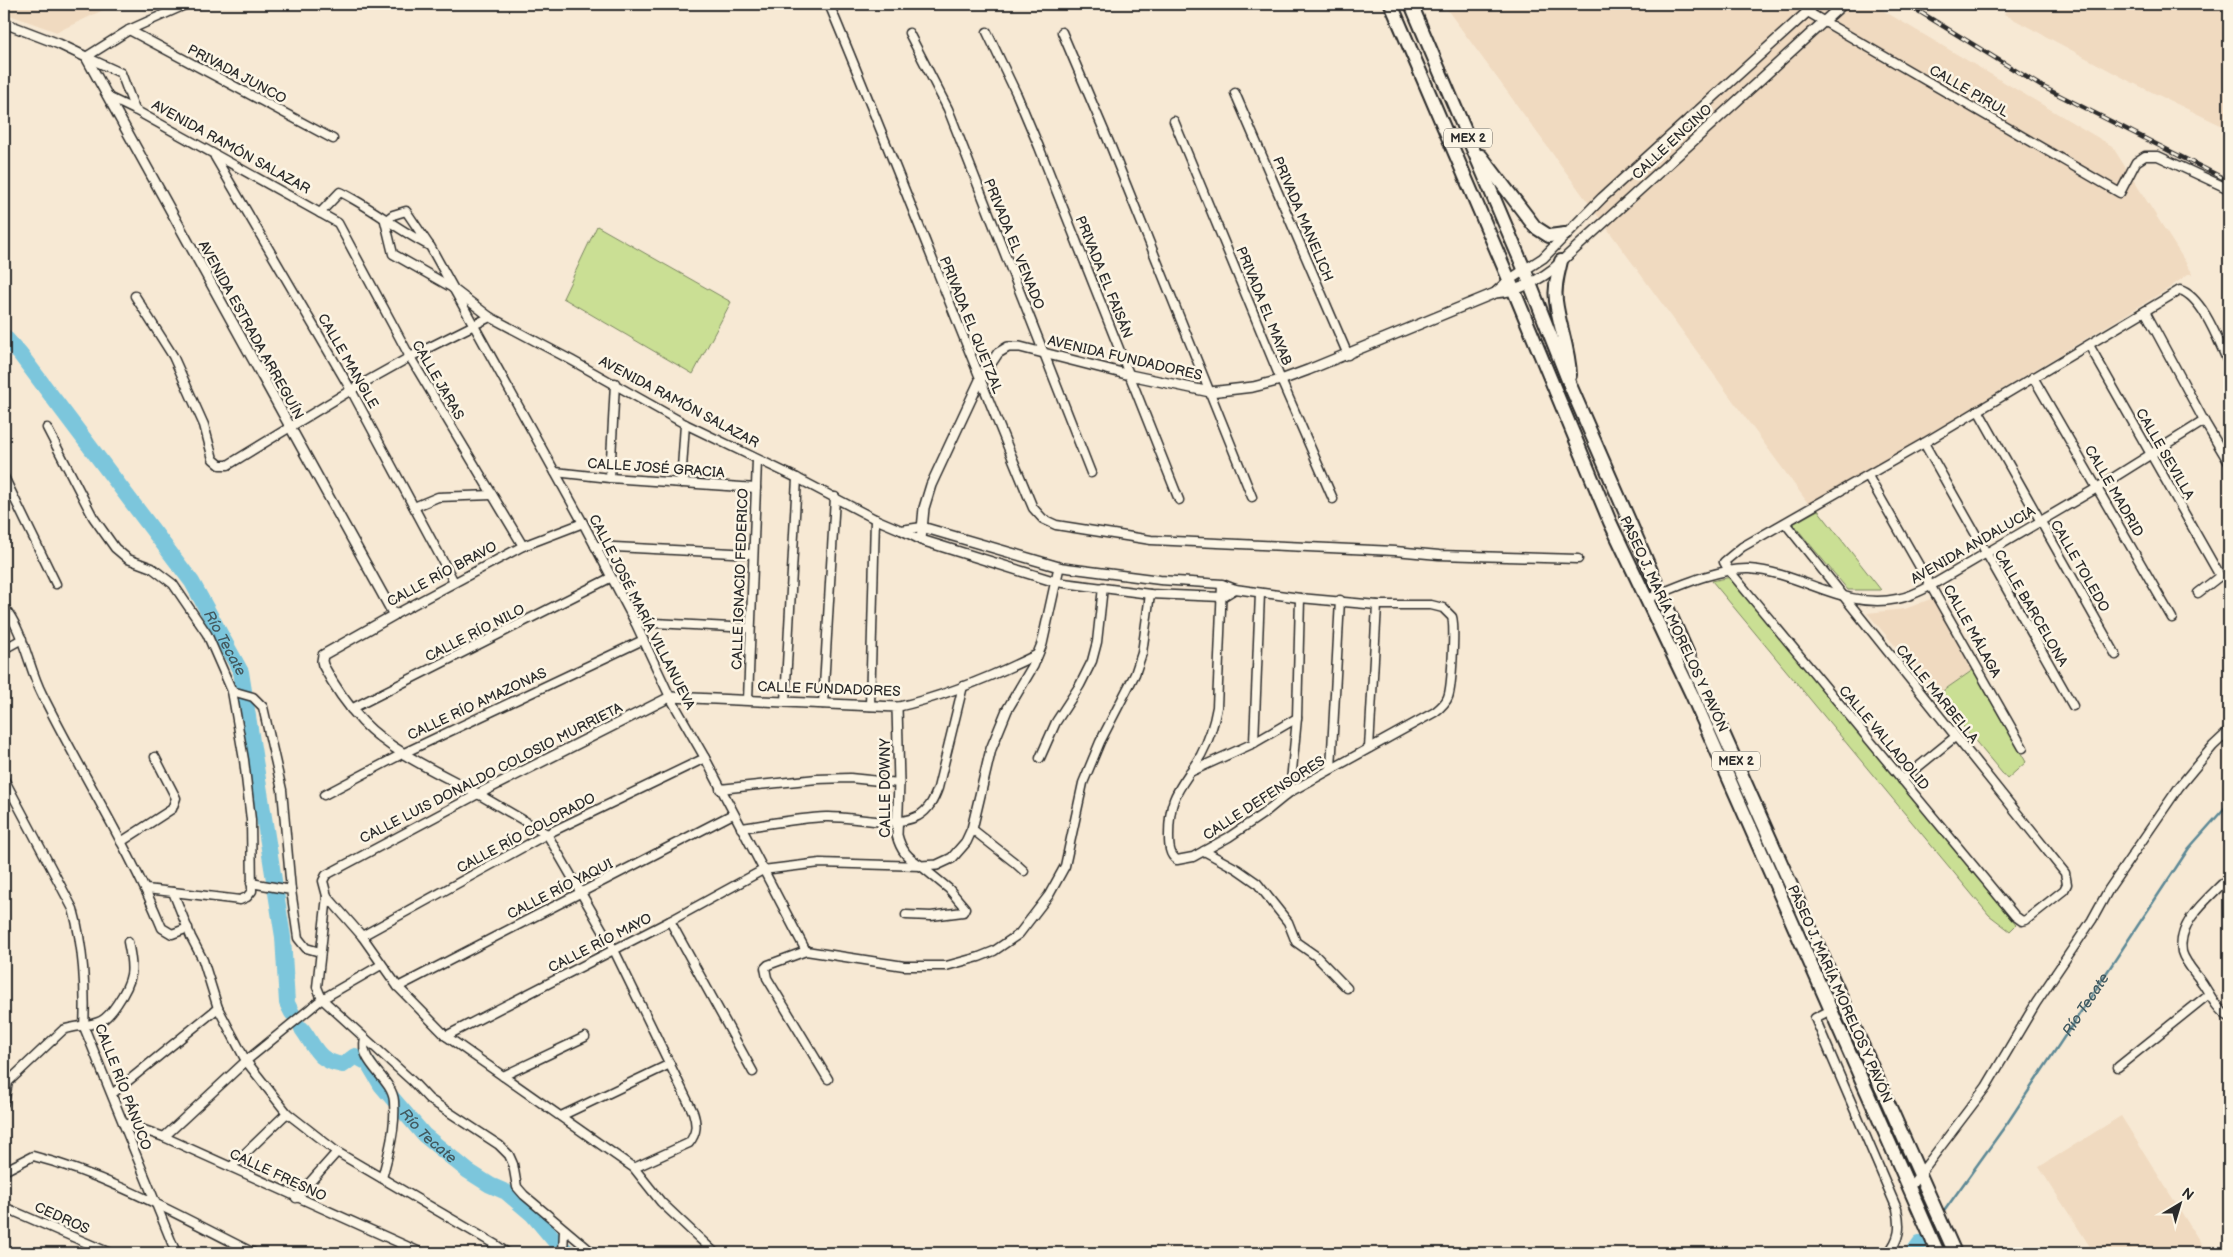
<svg xmlns="http://www.w3.org/2000/svg" width="2233" height="1257" font-family="'Balsamiq Sans',sans-serif">
<rect width="100%" height="100%" fill="#f7e9d4"/>
<filter id="ink" filterUnits="userSpaceOnUse"><feTurbulence type="fractalNoise" baseFrequency=".02" numOctaves="2"/><feDisplacementMap in="SourceGraphic" scale="10" xChannelSelector="R" yChannelSelector="G"/><feConvolveMatrix kernelMatrix="1 2 1 2 8 2 1 2 1" color-interpolation-filters="sRGB"/></filter>
<g filter="url(#ink)">
<!-- built -->
<g fill="#f0dac0">
<path d="M4,4H116L57,32L4,13Z"/>
<path d="M1443,4H1872L2112,146L2193,274H2188L2168,289L1810,506Z"/>
<path d="M2010,4H2229V129L2131,82L2004,14Z"/>
<path d="M1933,598L1973,670L1937,695L1867,613L1905,609Z"/>
<path d="M2121,1116L2207,1253H2094L2039,1167Z"/>
</g>
<!-- green -->
<g fill="#cadf94" stroke="#7a8560">
<path d="M597,226L731,302L693,374L563,298Z"/>
<path d="M1818,510L1881,590H1848L1793,524Z"/>
<path d="M1731,577L2016,925L2010,931L1989,915L1712,581Z"/>
<path d="M1973,670L2026,762L2007,779L1937,695Z"/>
</g>
<g fill="none" stroke-linecap="round" stroke-linejoin="round">
<!-- stream -->
<g stroke="#5c8895" stroke-width="2.5">
<path id="s1" d="M1942,1214L2008,1122L2189,848L2229,803"/>
<path d="M1920,1243L1925,1236"/>
</g>
<!-- river -->
<g stroke="#7cc6dc" stroke-width="16">
<path id="s2" d="M4,336L20,354L192,582L241,672L283,937L287,1003L292,1013"/>
<path id="s3" d="M302,1029C316,1048 317,1061 343,1065L355,1056L368,1063L381,1085L424,1135L468,1171L490,1185L506,1192L533,1215L554,1240L569,1253"/>
<path d="M1913,1253L1920,1243"/>
</g>
<!-- minor casing -->
<g stroke="#2b2b2b" stroke-width="11">
<g id="minor">
<path d="M829,4C899,171 963,340 1033,508L1043,519L1056,525L1151,540L1395,551L1439,555L1578,559"/>
<path d="M1806,11L2120,193L2136,162L2145,156H2158L2229,189"/>
<path d="M129,30L333,139"/>
<path d="M987,32L1017,95L1039,147L1179,500"/>
<path d="M1062,32L1111,147L1252,497"/>
<path d="M909,33L948,109L1091,473"/>
<path d="M1235,93L1348,355"/>
<path d="M110,98L135,110L338,223L410,357L523,546"/>
<path d="M135,110L121,73L86,57L129,30L187,4"/>
<path d="M1174,121L1281,380L1333,499"/>
<path d="M215,157L351,390L454,582"/>
<path d="M320,213L340,192C371,207 398,230 430,246L583,523L635,622L670,697L705,758L806,951"/>
<path d="M429,245L406,211L393,215L385,221L393,254L451,287L490,317L571,360L685,424L797,478L875,519L901,530L921,540"/>
<path d="M135,296L173,356L204,425L213,459L220,465H228L351,390L410,357L490,317"/>
<path d="M2145,311L2204,421L2229,463"/>
<path d="M2089,345L2220,576L2198,593"/>
<path d="M2033,377L2172,618"/>
<path d="M1978,410L2116,655"/>
<path d="M47,428L93,517L115,548L128,559L152,568L173,584L207,634L232,691L244,760L251,820L252,891L247,897L240,900L173,892"/>
<path d="M1924,443L2073,706"/>
<path d="M555,472L610,478L756,488"/>
<path d="M1868,476L2023,748"/>
<path d="M4,477L56,584"/>
<path d="M610,478L615,383"/>
<path d="M681,483L685,424"/>
<path d="M414,507L438,497L492,495"/>
<path d="M1785,523L2065,873L2067,884L2064,890L2026,920L2022,921L2015,916L1728,569L1724,562L1742,547L1924,443L2180,290C2203,297 2219,343 2229,364"/>
<path d="M901,530L922,527"/>
<path d="M595,546L752,554"/>
<path d="M1059,567L1160,580L1222,584L1235,589L1300,598L1377,605H1431L1443,608L1452,617C1455,626 1452,687 1448,697C1446,703 1440,708 1435,712L1290,792L1263,814L1229,837L1193,857L1177,860C1169,855 1169,845 1169,836C1169,792 1181,789 1201,755C1209,740 1214,724 1217,707L1222,584"/>
<path d="M1056,582L1150,594L1222,597L1235,589"/>
<path d="M1647,599C1677,587 1717,568 1749,569C1801,572 1843,610 1897,599C1909,597 1921,591 1932,585L2097,488L2204,421"/>
<path d="M4,607C24,632 28,666 42,694C81,773 129,847 162,928L172,934L188,928"/>
<path d="M394,615L523,546L583,523"/>
<path d="M635,622L750,628"/>
<path d="M4,649L22,639"/>
<path d="M232,691L253,697L263,707L282,790L291,890"/>
<path d="M748,700L757,460"/>
<path d="M785,702L797,478"/>
<path d="M823,704L835,497"/>
<path d="M870,706L875,519"/>
<path d="M897,707C946,696 993,676 1038,654"/>
<path d="M351,709L610,578"/>
<path d="M1254,743L1260,593"/>
<path d="M1369,748L1377,605"/>
<path d="M1040,758L1056,722L1080,685L1092,661L1097,642L1103,587"/>
<path d="M1331,769L1340,600"/>
<path d="M1190,772L1254,743L1297,718"/>
<path d="M4,779L73,909C83,944 86,990 84,1027L176,1253"/>
<path d="M1902,780L1955,737"/>
<path d="M720,789L817,779L850,778L899,783"/>
<path d="M1290,792L1297,718L1300,598"/>
<path d="M324,795L404,753L643,640"/>
<path d="M741,828C769,824 798,818 826,817C855,816 891,829 918,816C929,810 934,799 938,788L963,686"/>
<path d="M972,829L1014,862L1024,871"/>
<path d="M121,842L172,809L176,798L155,757"/>
<path d="M1204,851L1237,869L1257,883L1288,922L1296,942L1316,956L1347,988"/>
<path d="M251,883L291,890L298,938L306,948L320,952"/>
<path d="M2222,884C2205,901 2177,924 2182,952C2185,963 2197,975 2203,984C2211,996 2217,1010 2229,1017"/>
<path d="M146,889L173,892L191,937L203,960L218,1008L246,1061L287,1113L337,1152L496,1245L507,1253"/>
<path d="M327,896L317,987L322,999L412,1081L429,1099L499,1145L509,1155L513,1164L517,1187L524,1195L593,1253"/>
<path d="M670,921L753,1072"/>
<path d="M362,936L547,834L705,758"/>
<path d="M398,987L733,814"/>
<path d="M1831,1010L1815,1018L1897,1209C1901,1227 1900,1239 1888,1253"/>
<path d="M446,1036L670,921L763,870L820,863L921,866L949,889L965,908L963,912L931,916L906,915"/>
<path d="M365,1039C358,1063 392,1078 394,1101C396,1127 389,1153 382,1178"/>
<path d="M2118,1067L2209,994"/>
<path d="M503,1076L585,1037"/>
<path d="M828,1079L767,978L765,968L768,965L806,951L904,966H946L979,957L994,951L1019,934L1049,895L1065,866L1083,783L1100,742L1135,674L1142,653L1150,594"/>
<path d="M112,1094L218,1008"/>
<path d="M4,1103L8,1082L63,1030C76,1025 88,1027 101,1021C108,1017 113,1010 117,1004C134,979 134,970 128,942"/>
<path d="M561,1116L670,1064"/>
<path d="M124,1123L164,1137L422,1253"/>
<path d="M164,1137L246,1061L322,999L381,965"/>
<path d="M231,1167L287,1113"/>
<path d="M634,1168L689,1143C697,1133 697,1124 693,1112L614,950L547,834L478,794L326,875L323,881L327,896L362,936L398,987L446,1036L634,1168L661,1202L715,1253"/>
<path d="M4,1171L33,1156C111,1176 183,1218 254,1253"/>
<path d="M1910,1187L1986,1087L2036,1003L2092,920L2109,889L2179,787L2213,746L2229,731"/>
<path d="M296,1198L337,1152"/>
<path d="M4,1207L110,1253"/>
<path d="M563,1253L564,1230"/>
</g>
</g>
<!-- tertiary casing -->
<g stroke="#2b2b2b" stroke-width="12">
<g id="tertiary">
<path d="M4,23L59,44L86,57L394,615L323,655L322,661L323,665C334,686 347,705 363,722C394,754 440,773 478,794L670,697L897,707L899,783L897,835C901,851 908,858 921,866L937,865L952,858L966,842L972,829L991,749L1007,710L1033,666L1042,644L1059,567L922,527"/>
<path d="M1495,293C1517,292 1536,282 1553,269L1843,4"/>
<path d="M1056,582L921,540L924,508L931,485L980,380L998,353L1008,347H1020L1130,375L1210,392L1253,387L1281,380L1308,370L1495,293L1509,280L1543,258L1602,198L1816,4"/>
</g>
</g>
<!-- trunk casing -->
<g stroke="#2b2b2b" stroke-width="16">
<g id="trunk">
<path d="M1391,4L1514,291L1610,522L1692,695L1938,1253"/>
<path d="M1411,4L1525,271L1570,385L1661,594L1955,1253"/>
<path d="M1481,156L1535,227L1549,236L1565,234"/>
<path d="M1561,261C1558,274 1554,287 1556,301C1559,326 1569,348 1570,375"/>
</g>
</g>
<!-- minor -->
<use href="#minor" stroke="#fcf5e5" stroke-width="8"/>
<!-- tertiary -->
<use href="#tertiary" stroke="#fcf5e5" stroke-width="9"/>
<!-- trunk -->
<use href="#trunk" stroke="#fcf5e5" stroke-width="12"/>
<!-- rail casing -->
<g stroke="#2b2b2b" stroke-width="4.5">
<path id="rail" d="M1907,4L2041,86L2229,181"/>
</g>
<!-- rail -->
<use href="#rail" stroke="#fcf5e5" stroke-width="2.5" stroke-dasharray="8" stroke-linecap="butt"/>
</g>
</g>
<g text-anchor="middle" dominant-baseline="central" stroke-width="5" stroke-linejoin="round" paint-order="stroke">
<!-- shield labels -->
<g fill="#fcf5e5" stroke="#6a6863" stroke-width="1">
<rect x="1444" y="128.5" width="48" height="19" rx="4"/>
<rect x="1712" y="751.5" width="48" height="19" rx="4"/>
</g>
<g font-size="12" font-weight="bold" fill="#2b2b2b">
<text x="1468" y="138">MEX 2</text>
<text x="1736" y="761">MEX 2</text>
</g>
<!-- street labels -->
<g font-size="14" fill="#2b2b2b" stroke="#fcf5e5">
<text transform="translate(237 74) rotate(28)">PRIVADA JUNCO</text>
<text transform="translate(1969 91) rotate(30)">CALLE PIRUL</text>
<text transform="translate(1672 142) rotate(-43)">CALLE ENCINO</text>
<text transform="translate(231 147) rotate(29)">AVENIDA RAMÓN SALAZAR</text>
<text transform="translate(1303 219) rotate(67)">PRIVADA MANELICH</text>
<text transform="translate(1014 244) rotate(68)">PRIVADA EL VENADO</text>
<text transform="translate(1104 277) rotate(68)">PRIVADA EL FAISÁN</text>
<text transform="translate(1264 306) rotate(68)">PRIVADA EL MAYAB</text>
<text transform="translate(971 325) rotate(68)">PRIVADA EL QUETZAL</text>
<text transform="translate(251 330) rotate(61)">AVENIDA ESTRADA ARREGUÍN</text>
<text transform="translate(1125 358) rotate(13)">AVENIDA FUNDADORES</text>
<text transform="translate(348 361) rotate(60)">CALLE MANGLE</text>
<text transform="translate(438 380) rotate(60)">CALLE JARAS</text>
<text transform="translate(679 402) rotate(28)">AVENIDA RAMÓN SALAZAR</text>
<text transform="translate(2165 454) rotate(60)">CALLE SEVILLA</text>
<text transform="translate(656 468) rotate(4)">CALLE JOSÉ GRACIA</text>
<text transform="translate(2114 491) rotate(60)">CALLE MADRID</text>
<text transform="translate(1973 545) rotate(-30)">AVENIDA ANDALUCIA</text>
<text transform="translate(2080 566) rotate(60)">CALLE TOLEDO</text>
<text transform="translate(442 574) rotate(-28)">CALLE RÍO BRAVO</text>
<text transform="translate(740 579) rotate(-88)">CALLE IGNACIO FEDERICO</text>
<text transform="translate(2031 608) rotate(60)">CALLE BARCELONA</text>
<text transform="translate(642 612) rotate(63)">CALLE JOSÉ MARÍA VILLANUEVA</text>
<text transform="translate(1674 624) rotate(65)">PASEO J. MARÍA MORELOS Y PAVÓN</text>
<text transform="translate(1972 631) rotate(61)">CALLE MÁLAGA</text>
<text transform="translate(475 633) rotate(-27)">CALLE RÍO NILO</text>
<text transform="translate(829 689) rotate(2)">CALLE FUNDADORES</text>
<text transform="translate(1937 694) rotate(51)">CALLE MARBELLA</text>
<text transform="translate(477 704) rotate(-25)">CALLE RÍO AMAZONAS</text>
<text transform="translate(1884 738) rotate(50)">CALLE VALLADOLID</text>
<text transform="translate(491 773) rotate(-27)">CALLE LUIS DONALDO COLOSIO MURRIETA</text>
<text transform="translate(885 788) rotate(-90)">CALLE DOWNY</text>
<text transform="translate(1264 798) rotate(-33)">CALLE DEFENSORES</text>
<text transform="translate(526 833) rotate(-28)">CALLE RÍO COLORADO</text>
<text transform="translate(560 889) rotate(-27)">CALLE RÍO YAQUI</text>
<text transform="translate(600 943) rotate(-27)">CALLE RÍO MAYO</text>
<text transform="translate(1840 994) rotate(66)">PASEO J. MARÍA MORELOS Y PAVÓN</text>
<text transform="translate(123 1087) rotate(69)">CALLE RÍO PÁNUCO</text>
<text transform="translate(278 1175) rotate(25)">CALLE FRESNO</text>
<text transform="translate(62 1218) rotate(24)">CEDROS</text>
</g>
<!-- water labels -->
<g font-size="15" font-style="italic" fill="#435a60" stroke="#fcf5e5">
<text stroke="none"><textPath href="#s2" startOffset="379">Río Tecate</textPath></text>
<text stroke="none"><textPath href="#s1" startOffset="254">Río Tecate</textPath></text>
<text stroke="none"><textPath href="#s3" startOffset="182">Río Tecate</textPath></text>
</g>
</g>
<!-- margin -->
<rect width="2233" height="1257" fill="none" stroke="#fcf5e5" stroke-width="20"/>
<rect x="10" y="10" width="2213" height="1237" fill="none" stroke="#2b2b2b" stroke-width="2" filter="url(#ink)"/>
<!-- north arrow -->
<g transform="translate(2180 1204) rotate(38)" stroke="#fcf5e5" stroke-width="4" paint-order="stroke">
<path d="M0-4L9 19L0 12L-9 19Z" fill="#2b2b2b"/>
<text y="-8" font-size="14" font-weight="bold" text-anchor="middle" fill="#2b2b2b">N</text>
</g>
</svg>
